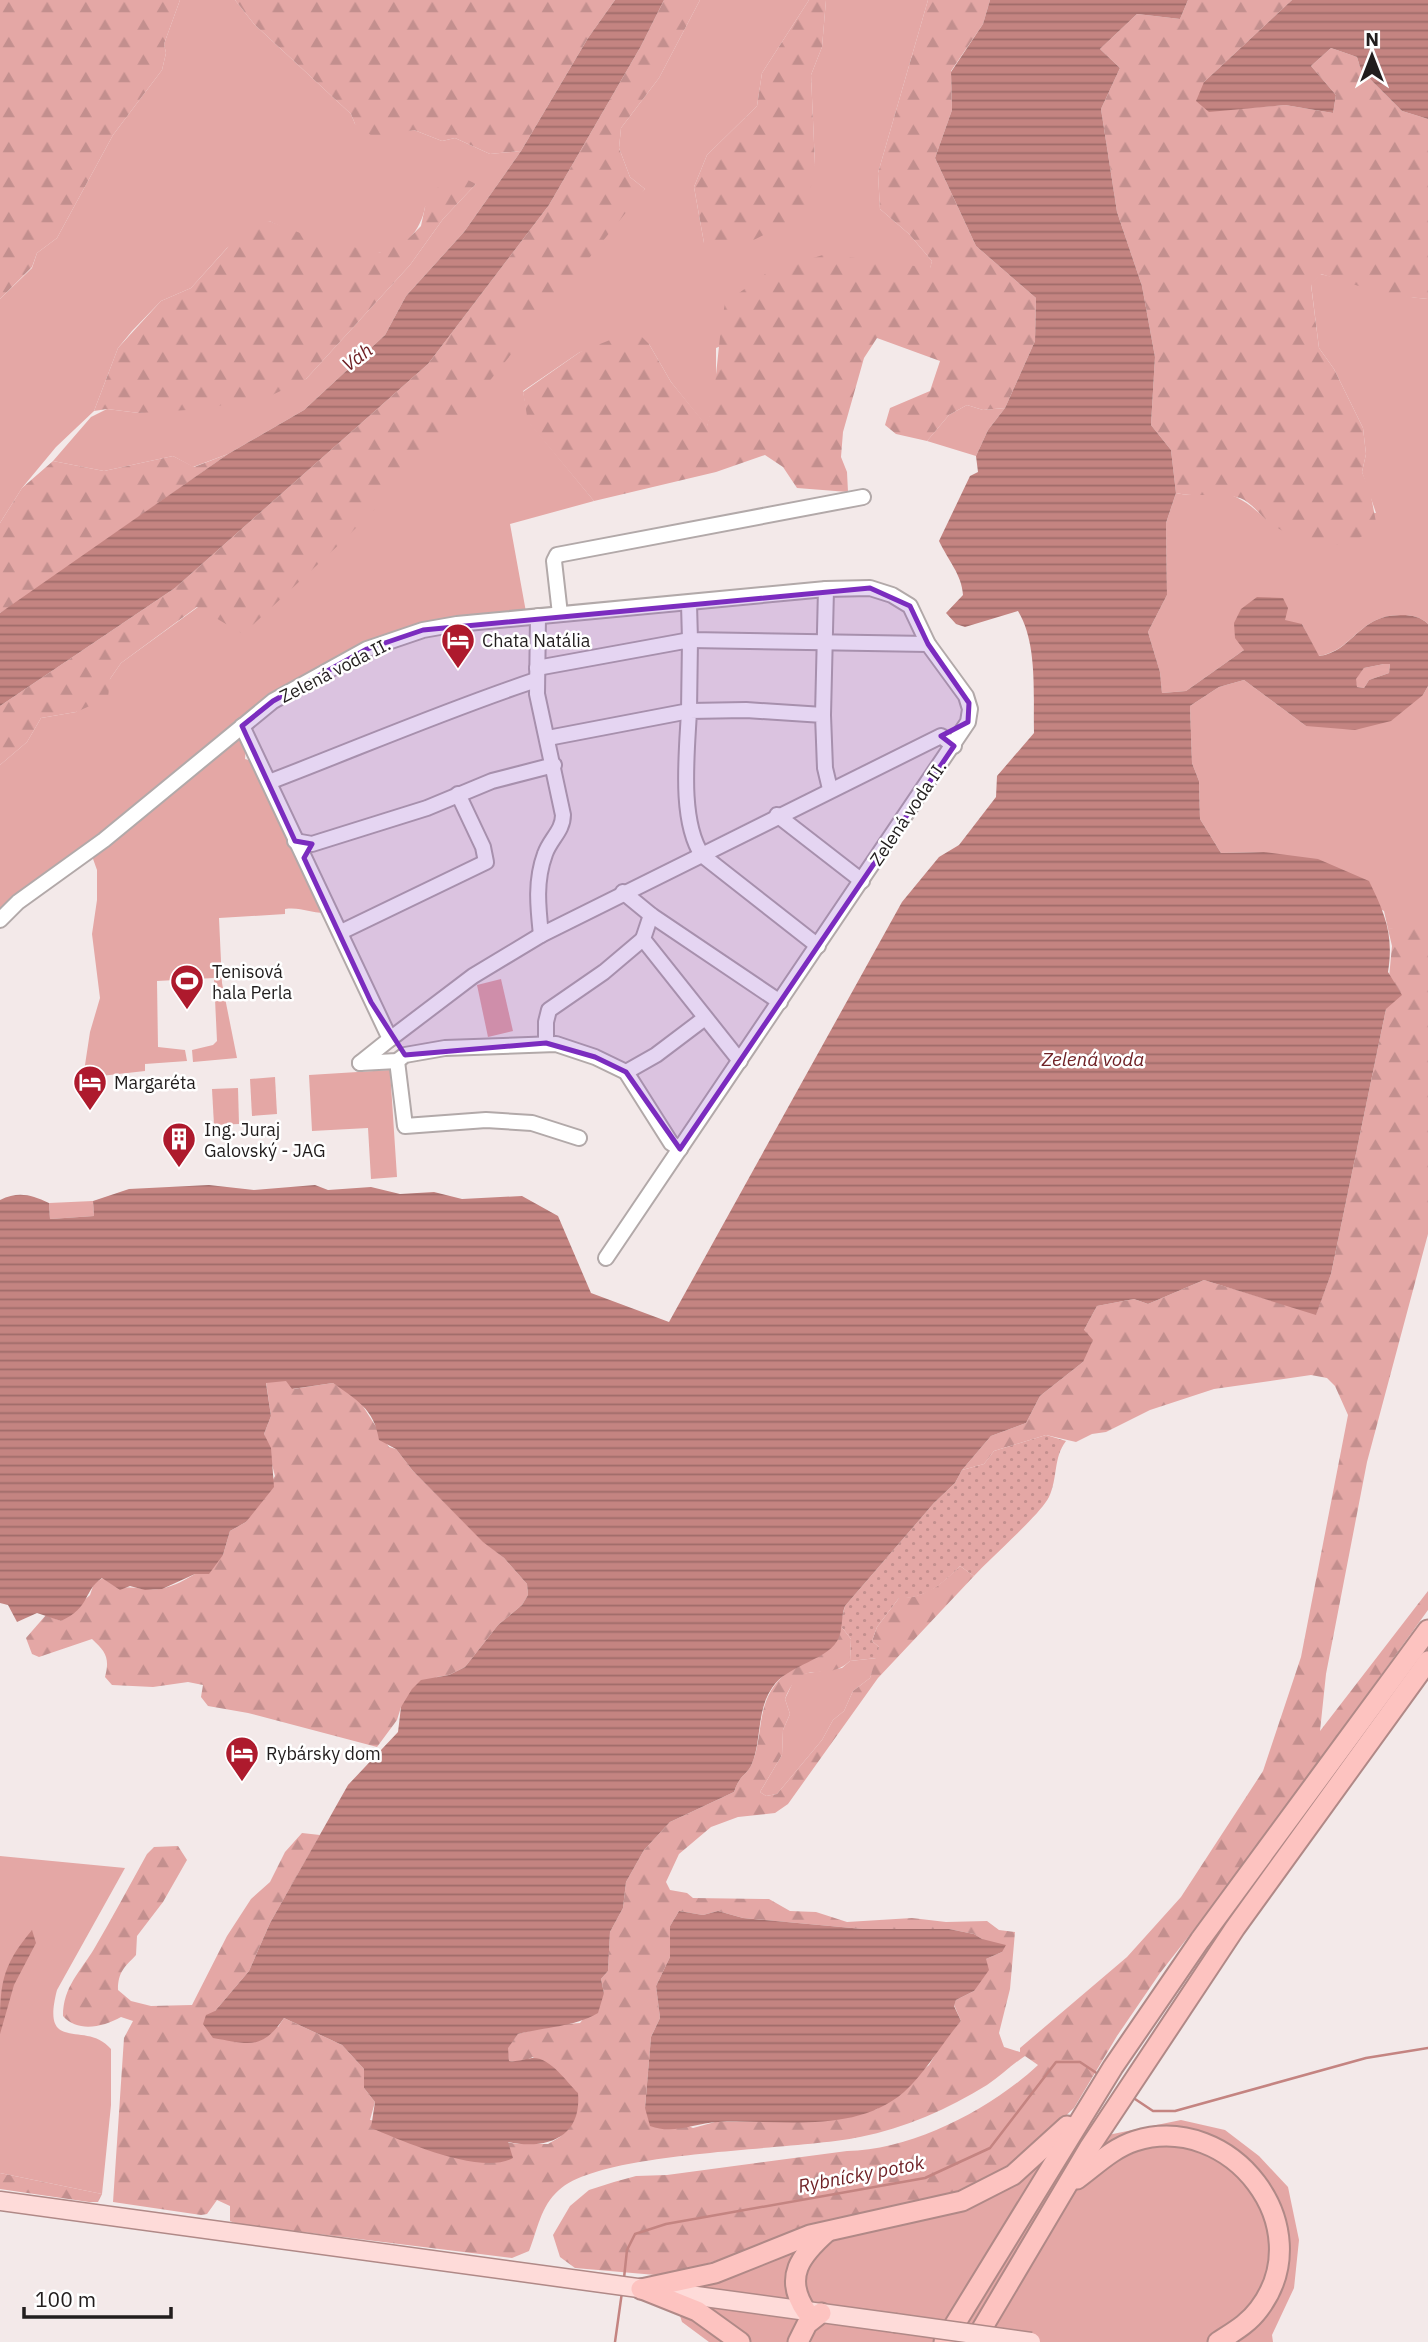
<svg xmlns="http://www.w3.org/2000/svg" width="1428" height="2342" font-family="'IBM Plex Sans',sans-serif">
<defs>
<pattern id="forest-firs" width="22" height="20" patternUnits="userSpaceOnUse" patternTransform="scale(1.75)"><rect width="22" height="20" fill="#e4a7a5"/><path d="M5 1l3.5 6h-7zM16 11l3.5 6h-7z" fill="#c38f8e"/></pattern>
<pattern id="garden-dots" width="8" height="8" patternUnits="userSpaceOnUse" patternTransform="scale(1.75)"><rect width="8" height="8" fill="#e4a7a5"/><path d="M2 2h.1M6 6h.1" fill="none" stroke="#c38f8e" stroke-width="1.8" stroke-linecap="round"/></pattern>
<pattern id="water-rules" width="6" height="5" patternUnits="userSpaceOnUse" patternTransform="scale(1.75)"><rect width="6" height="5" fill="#c48481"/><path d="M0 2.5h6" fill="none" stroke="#9f6b69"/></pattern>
</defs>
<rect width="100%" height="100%" fill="#f3e9e9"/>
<!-- green -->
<g fill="#e4a7a5">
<path d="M180,0H235L254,24L351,114L355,124L404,131L414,130L442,141L455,138L490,154L521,151L464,232L406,296L385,335L304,410L228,454L193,467L173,456L104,471L53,461L91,417L107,409L139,413L306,379L410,265L443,219L476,184L425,207C421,230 404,251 378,253C351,255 294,233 269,221L227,248L191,288L161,301L132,331L118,348L94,411L56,447L22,488L0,523V299L32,268L37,253L57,238L113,135L162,70L166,53L164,44Z"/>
<path d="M700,0H809L762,73L757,106L707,155L694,187L704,243L815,165L811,75L822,47L826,0H928L878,173L880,209L909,234L932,261L930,269L914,267L716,348V394L707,427L671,382L649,344L580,352L523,391L529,422L594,501L510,524L528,623C485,626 432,629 390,643C344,659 288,700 247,727L253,707L0,916V765L27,742L41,718L76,712L110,679L121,663L198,607L645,189L630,177L619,148L621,128L659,78Z"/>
<path d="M1320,274C1357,282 1390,296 1428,299V624C1421,617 1412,615 1402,615C1358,614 1353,652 1318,656L1302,624L1244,650L1186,691L1162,693L1160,672L1148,632L1167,595L1166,523L1176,493C1189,496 1196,494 1209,493C1234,490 1250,505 1267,520L1376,513L1362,472L1366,454L1363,428L1334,369L1319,348L1311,284Z"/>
<path d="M967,405L983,410L1005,408L988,430L976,456L927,441L949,415Z"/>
<path d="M1384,664H1390L1389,673L1369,680L1364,688L1357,687L1355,679L1364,668Z"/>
<path d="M1244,680L1306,726L1423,695L1428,686V927L1388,929L1384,911L1264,852L1221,853L1200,819L1199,781L1192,763L1190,706L1219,687Z"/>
<path d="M236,740L246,743L245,759L255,762L325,913C309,913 302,907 285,909V914L219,918L222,983L237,1058L193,1062L192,1050L213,1045L217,1041L214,978L157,981L158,1047L185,1050L187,1061L145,1064V1071L83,1078L90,1032L100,998L92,934L97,900V870L92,856Z"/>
<path d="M501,979L513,1031L488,1037L477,985Z"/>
<path d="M390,1070L397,1177L371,1179L368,1128L312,1131L309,1075Z"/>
<path d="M275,1077L277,1114L252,1116L250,1079Z"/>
<path d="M238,1088L239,1124L214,1125L212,1089Z"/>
<path d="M93,1201L94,1216L50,1219L49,1203Z"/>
<path d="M877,1658L870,1678L853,1691L844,1711L833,1720L822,1740L777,1794L766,1796L760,1792L782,1755L783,1730L790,1714L785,1699L794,1680L801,1674L842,1668L850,1661Z"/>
<path d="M0,1856L125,1868L57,1990C40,2056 86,2019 111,2049V2105L102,2194L0,2173Z"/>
<path d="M1181,2120L1225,2130L1259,2156L1288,2187L1299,2240L1294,2288L1272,2335L1273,2342H709L682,2322L667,2276L753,2249L1047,2135H1108Z"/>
</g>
<!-- forest -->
<g fill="url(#forest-firs)" fill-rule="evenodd">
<path d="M0,0H180L164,44L166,53L162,70L113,135L57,238L37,253L32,267L0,299Z"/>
<path d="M235,0H615L588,38L521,151L490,154L455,138L442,141L414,130L375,138L355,124L351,114L254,24Z"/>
<path d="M664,0H700L659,78L621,128L619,148L630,177L645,189L436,447L345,539L243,634L197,607L121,663L110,679L108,698L76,712L41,718L27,742L0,765V706L175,588L428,364L549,205L641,46Z"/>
<path d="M809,0H826L822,47L811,75L815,165L806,213L742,246L704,243L694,187L707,155L757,106L762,73Z"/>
<path d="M928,0H990L983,24L951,71L952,110L935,158L976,246L1036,298L1035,341L1005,408L983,410L967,405L949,415L927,441L896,434L885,425L890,408L930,391L940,361L877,338L864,358L843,432L841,457L847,472L848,492L797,488L783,467L765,455L716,472L594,501L528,422L523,392L580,352L635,330L649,344L671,382L707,426C718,385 717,344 725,303L768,272L826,254L930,268L932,261L909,234L880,209L878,173Z"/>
<path d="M1188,0H1292L1204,82L1209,111L1285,105L1333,113L1336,95L1311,66L1331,48L1357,57L1361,70L1402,111L1428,119V299L1387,295L1321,274L1311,285L1319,348L1334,369L1363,428L1366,454L1362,472L1370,491L1377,527C1340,555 1304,548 1269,522C1260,515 1251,502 1240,498C1218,491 1198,498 1176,493L1171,450L1151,425L1155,357L1142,286L1117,212L1101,109L1120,68L1100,49L1137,14L1180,19Z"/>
<path d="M464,178L476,184L443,219L410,265L306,379L272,395L203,409L139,413L107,409L94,411L118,348L161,301L191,288L248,225L269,221L308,236L379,253L407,240L421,226L425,207L434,190L451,179Z"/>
<path d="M228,454L15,604L0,613V523L22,488L53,461L104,471L173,456L194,467Z"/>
<path d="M1409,925L1428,927V1234L1367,1462L1326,1674L1320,1731L1428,1591V1610L1239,1872L1160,1973L1117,2036L1074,2108L1004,2174L943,2198L753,2249L667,2276L575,2268L560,2257L553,2235L570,2206L589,2190L614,2182L636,2176L667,2175L847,2151C913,2150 991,2109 1038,2065L1025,2056C1011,2065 1001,2076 987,2085C948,2109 905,2128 860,2137C793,2151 602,2150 559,2190C540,2207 538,2229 529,2251L512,2258L237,2224L230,2221V2206L217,2200L207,2214L201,2215L113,2202L124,2038L133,2021L121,2017C103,2027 78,2033 63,2016C63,1987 80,1972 94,1949C112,1918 130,1885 147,1854L154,1847L178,1846L187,1860L163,1902L137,1936L136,1955C125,1967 118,1971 118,1990L131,2001L151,2006L192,2005L227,1936L251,1899L270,1882L285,1852L302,1833L320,1835L270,1923L249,1971L215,2011L278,2027L284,2018L342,2045L364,2069V2088L375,2102L370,2120L518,2144H548L560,2137L572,2124L533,2057L521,2062L509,2061L507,2048L518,2034L552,2025L580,2023L604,1993L601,1979L608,1971L610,1932L623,1908L626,1882L644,1850L670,1822L734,1792C739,1776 746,1775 751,1766C765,1735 754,1703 783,1676C803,1658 839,1657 840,1625L851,1639L850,1661C823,1685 803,1654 785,1699L790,1714L783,1730L782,1755L760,1792L766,1796L777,1794L822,1740L833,1720L844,1711L853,1691L870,1678L879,1647L872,1641L877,1627L899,1598C924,1599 943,1583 960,1566L974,1576L878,1678L788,1804L775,1813L738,1817L711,1827L679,1854L666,1882L670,1890L687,1893L693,1898L769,1899L790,1911L816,1912L847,1922L912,1918L946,1922L987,1921L999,1930L1015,1932L1010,1989L999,2033L1004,2047L1020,2052V2048L1127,1957L1181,1897L1263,1771L1301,1657L1348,1415L1335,1386L1327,1378L1311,1375L1214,1389L1150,1410L1106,1432L1092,1434L1076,1442L1046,1435L994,1451L984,1464L962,1470L991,1436L1026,1423L1040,1396L1083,1362L1084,1330L1097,1306L1134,1299L1148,1304L1204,1280L1316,1314L1331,1274L1386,1009L1392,946L1388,929ZM679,1911L703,1915L718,1911L743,1918L863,1929H949L974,1934L1002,1952L986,1959L974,1991L956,2000L954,2005L961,2021L944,2040L929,2065L877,2109L833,2120L715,2122L693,2128L645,2108L651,2037L660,2018L656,1986L670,1957V1926Z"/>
<path d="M287,1380L293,1389L333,1383L357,1397L389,1447L396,1449L413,1471L483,1541L504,1558L527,1584L528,1595L522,1605L498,1625L465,1667L449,1675L437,1677L401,1707L397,1720L377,1747L248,1713L208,1706L201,1697L203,1685L188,1682L153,1687L112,1685L105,1677C110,1658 106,1652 92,1639L39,1657L32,1654L26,1638L46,1615L61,1621L90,1595L94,1583L103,1578L120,1589C133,1585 145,1591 159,1589C181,1586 204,1568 223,1555L230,1531L246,1522L275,1476L264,1434L271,1416L266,1382Z"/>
<path d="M0,2173L102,2194L98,2202H89L0,2189Z"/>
</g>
<!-- garden -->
<path fill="url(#garden-dots)" d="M1046,1435L1066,1441C1053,1458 1058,1477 1049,1497C1040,1515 991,1557 974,1576L960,1566C942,1584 926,1599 899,1598L877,1627L872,1641L879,1647L877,1658L850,1661L851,1639L840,1625L845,1606L934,1503L955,1483L962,1470L984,1464L994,1451Z"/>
<!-- water -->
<g fill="url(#water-rules)" fill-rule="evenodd">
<path d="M615,0H664L641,46L549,205L428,364L175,588L0,706V613L228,454L304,410L385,335L406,296L464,232L521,151L588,38Z"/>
<path d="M990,0H1188L1180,19L1137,14L1100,49L1120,68L1101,109L1117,212L1142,286L1155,357L1151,425L1171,450L1176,493L1166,523L1167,595L1148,632L1160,672L1162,693L1186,691L1244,650L1235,638L1234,623L1241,609L1257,597L1283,598L1288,608L1285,620L1302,624L1319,656C1353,652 1358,614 1402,615C1412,615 1421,617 1428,624V686L1423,695L1391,721L1355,730L1306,726L1244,680L1219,687L1190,706L1192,763L1199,781L1200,819L1221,853L1264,852L1318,859L1369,881C1385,914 1394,935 1388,972L1402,995L1386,1009L1331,1274L1316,1315L1204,1280L1148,1304L1134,1299L1097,1306L1084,1330L1093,1340L1083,1362L1040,1396L1026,1423L991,1436L962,1470L955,1483L934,1503L845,1606C841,1616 843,1627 839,1637C831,1660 787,1664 772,1688C756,1711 762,1742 751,1766C746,1775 739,1776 734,1792L670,1822L644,1850L626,1882L623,1908L610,1932L608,1971L601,1979L604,1993L598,2013C574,2027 545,2027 518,2034L508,2048L509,2061C519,2062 523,2059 532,2058C549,2056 567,2082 578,2093C582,2138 546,2150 508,2142L513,2158C481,2176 403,2141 371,2128L375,2102L364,2088V2069L342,2045L284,2018C261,2051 249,2044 213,2038L203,2024L206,2015L215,2011L249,1971L270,1923L348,1785L398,1732L401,1707L412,1689L421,1680L449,1675L465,1667L498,1625L522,1605L528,1595L527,1584L504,1558L483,1542L413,1471L396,1449L379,1440C374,1408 356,1400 333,1383L292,1389L286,1381L266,1383L271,1416L264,1434L271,1448L274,1487L246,1522L230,1531L223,1555L209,1574H195L162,1589L145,1590L130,1586L120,1590L102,1578C83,1591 91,1607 61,1621L37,1613L17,1622L8,1605L0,1603V1200C19,1191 31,1195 49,1203L50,1219L94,1216L93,1201L129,1189L209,1185L254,1190L315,1185L328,1190L371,1187L400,1194L434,1192L462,1199L522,1196L558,1216L591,1293L669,1322L902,902L939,857L959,845L996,797L997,776L1034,733C1033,695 1038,644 1018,611L965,627L956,624L946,613L963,595C962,575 948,560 939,541L970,476L978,472L976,456L988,430L1005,408L1035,341L1036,298L976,246L935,158L952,110L951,72L983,24ZM1384,664H1390L1389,673L1369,680L1364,688L1357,687L1356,679L1364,668Z"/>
<path d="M1292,0H1428V119L1402,111L1361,70L1357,57L1331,48L1311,66L1336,95L1333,113L1285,105L1209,112L1196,101L1204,82Z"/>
<path d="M679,1911L703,1915L718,1911L743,1918L863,1929H949L974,1934L982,1939L1006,1945L1002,1952L986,1959L989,1970L974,1991L956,2000L954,2006L961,2021C941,2044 927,2071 904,2092C855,2135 777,2119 718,2122C694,2123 674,2135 650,2126L645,2108L651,2037L660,2018L656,1986L670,1957V1926Z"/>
<path d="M32,1930L36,1943L14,1985L0,2034C0,1986 0,1968 32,1930Z"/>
</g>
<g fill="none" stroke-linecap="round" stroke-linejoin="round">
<!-- stream -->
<g stroke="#c48481" stroke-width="2.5">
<path d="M1132,2097L1153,2111H1175L1366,2058L1428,2048"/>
<path d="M624,2278L627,2250L635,2234L666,2224L925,2178L990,2148L1056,2062H1080L1101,2076"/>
<path d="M615,2342L622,2292"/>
</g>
<!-- minor casing -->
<g stroke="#b2a9a9" stroke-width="18">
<g id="minor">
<path d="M689,604L690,640L928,644"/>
<path d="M560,614L554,561L557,555L863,497"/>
<path d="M538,616L537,694L563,815C563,831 550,839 545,854C535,881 538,907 541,935"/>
<path d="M537,668L690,640L689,711L548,738"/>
<path d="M823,715L826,589"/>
<path d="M242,726L390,1039L360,1063"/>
<path d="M269,782C358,748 446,710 536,680"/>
<path d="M830,789L825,768L823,715L746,710L689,711C687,753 679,820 702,855L941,736L954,746"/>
<path d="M777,815L862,881"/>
<path d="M295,841L312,844L427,808L492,781L554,765"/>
<path d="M623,892L651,915L780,1002"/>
<path d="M651,915L643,939L740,1061"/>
<path d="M0,920L18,902L104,840L273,701L367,649L423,630L457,624L826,589L870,588L892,595L910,606L928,644L966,696L970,709L968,722L606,1258"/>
<path d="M341,932L486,862L483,847L458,794"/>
<path d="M390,1039L473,976L541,935L702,855L818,946"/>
<path d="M546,1043V1022L549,1010L604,972L643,939"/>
<path d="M397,1061L405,1126L486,1120L532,1123L579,1138"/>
<path d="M360,1063L397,1061L405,1055L445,1048L556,1044L595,1057L626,1072L671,1143L680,1149"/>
<path d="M626,1072L656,1055L705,1018"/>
</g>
</g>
<!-- major casing -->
<g stroke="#b08987" stroke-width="21">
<path id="major" d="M0,2201L895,2323"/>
</g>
<!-- highway casing -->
<g stroke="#b08987" stroke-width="23">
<g id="highway">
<path d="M1077,2179C1096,2165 1113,2148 1135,2141C1231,2111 1321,2227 1259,2309C1248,2324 1233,2332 1218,2342"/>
<path d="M641,2289L715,2273L810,2235L962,2201L1013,2175L1067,2126"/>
<path d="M642,2289L697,2311L740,2342"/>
<path d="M806,2311C783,2277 801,2255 827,2232"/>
<path d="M798,2342L807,2324L821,2313"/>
<path d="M944,2342L1113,2067L1200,1940L1428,1630"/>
<path d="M974,2342L1089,2148L1235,1928L1428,1661"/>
</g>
</g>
<!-- minor -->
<use href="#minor" stroke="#fff" stroke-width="14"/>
<!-- major -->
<use href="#major" stroke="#fedbd9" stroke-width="18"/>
<!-- highway -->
<use href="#highway" stroke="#fdc3c0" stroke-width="19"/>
<!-- major-bridge casing -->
<g stroke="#b08987" stroke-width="21" stroke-linecap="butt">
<path id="major-bridge" d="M895,2323L1031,2342"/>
</g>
<!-- major-bridge -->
<use href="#major-bridge" stroke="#fedbd9" stroke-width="18"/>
</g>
<!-- marked area -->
<path fill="#7b2cbf" fill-opacity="0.2" stroke="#7b2cbf" stroke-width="5" stroke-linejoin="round" d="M870,588L910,606L928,644L969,703L968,722L941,736L954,746L680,1149L626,1072L595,1057L546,1043L405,1055L371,1002L304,858L312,844L295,841L242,726L273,701L367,649L423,630Z"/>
<!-- icons -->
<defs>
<g id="hotel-pin" transform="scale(1.75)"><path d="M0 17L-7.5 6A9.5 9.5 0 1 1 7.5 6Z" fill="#ae1a2d" stroke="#fff"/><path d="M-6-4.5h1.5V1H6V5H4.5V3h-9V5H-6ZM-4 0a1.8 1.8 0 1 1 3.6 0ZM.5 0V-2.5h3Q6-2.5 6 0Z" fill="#fff"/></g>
<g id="stadium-pin" transform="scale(1.75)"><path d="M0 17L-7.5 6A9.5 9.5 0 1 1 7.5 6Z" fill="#ae1a2d" stroke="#fff"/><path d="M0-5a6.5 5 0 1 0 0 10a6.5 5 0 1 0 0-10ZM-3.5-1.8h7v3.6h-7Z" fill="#fff"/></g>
<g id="building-pin" transform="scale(1.75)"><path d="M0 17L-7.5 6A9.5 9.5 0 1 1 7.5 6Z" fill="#ae1a2d" stroke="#fff"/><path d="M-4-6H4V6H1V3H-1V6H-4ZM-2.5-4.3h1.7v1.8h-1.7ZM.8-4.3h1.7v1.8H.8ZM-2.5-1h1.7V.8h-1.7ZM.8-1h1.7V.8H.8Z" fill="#fff"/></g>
</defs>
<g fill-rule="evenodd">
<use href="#hotel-pin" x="458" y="640"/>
<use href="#stadium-pin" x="187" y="981"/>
<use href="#hotel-pin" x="90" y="1082"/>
<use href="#building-pin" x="179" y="1139"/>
<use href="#hotel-pin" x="242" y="1753"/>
</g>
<g text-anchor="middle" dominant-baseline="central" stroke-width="5" stroke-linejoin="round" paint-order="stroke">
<!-- poi labels -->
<g font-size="18" fill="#211d1d" stroke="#fff" text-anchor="start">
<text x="482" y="640">Chata Natália</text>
<text x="212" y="971">Tenisová<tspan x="212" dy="21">hala Perla</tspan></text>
<text x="114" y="1082">Margaréta</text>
<text x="204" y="1129">Ing. Juraj<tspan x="204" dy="21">Galovský - JAG</tspan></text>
<text x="266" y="1753">Rybársky dom</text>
</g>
<!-- street labels -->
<g font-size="18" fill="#211d1d" stroke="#fff">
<text transform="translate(335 670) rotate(-27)">Zelená voda II.</text>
<text transform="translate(908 813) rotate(-56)">Zelená voda II.</text>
</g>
<!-- water labels -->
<g font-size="19" font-style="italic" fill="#702226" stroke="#fff">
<text transform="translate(357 357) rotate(-37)">Váh</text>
<text x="1093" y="1059">Zelená voda</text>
<text transform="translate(861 2174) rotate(-11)">Rybnícky potok</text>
</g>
</g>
<!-- north arrow -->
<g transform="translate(1372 56)" stroke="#ffffff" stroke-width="5" paint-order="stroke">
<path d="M0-5L12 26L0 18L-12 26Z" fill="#211d1d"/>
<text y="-10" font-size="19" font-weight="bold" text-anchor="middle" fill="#211d1d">N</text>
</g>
<!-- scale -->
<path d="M24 2307v10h147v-10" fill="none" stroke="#211d1d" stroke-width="3.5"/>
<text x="35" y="2307" font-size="21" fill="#211d1d" stroke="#ffffff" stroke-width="5" paint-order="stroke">100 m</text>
</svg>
